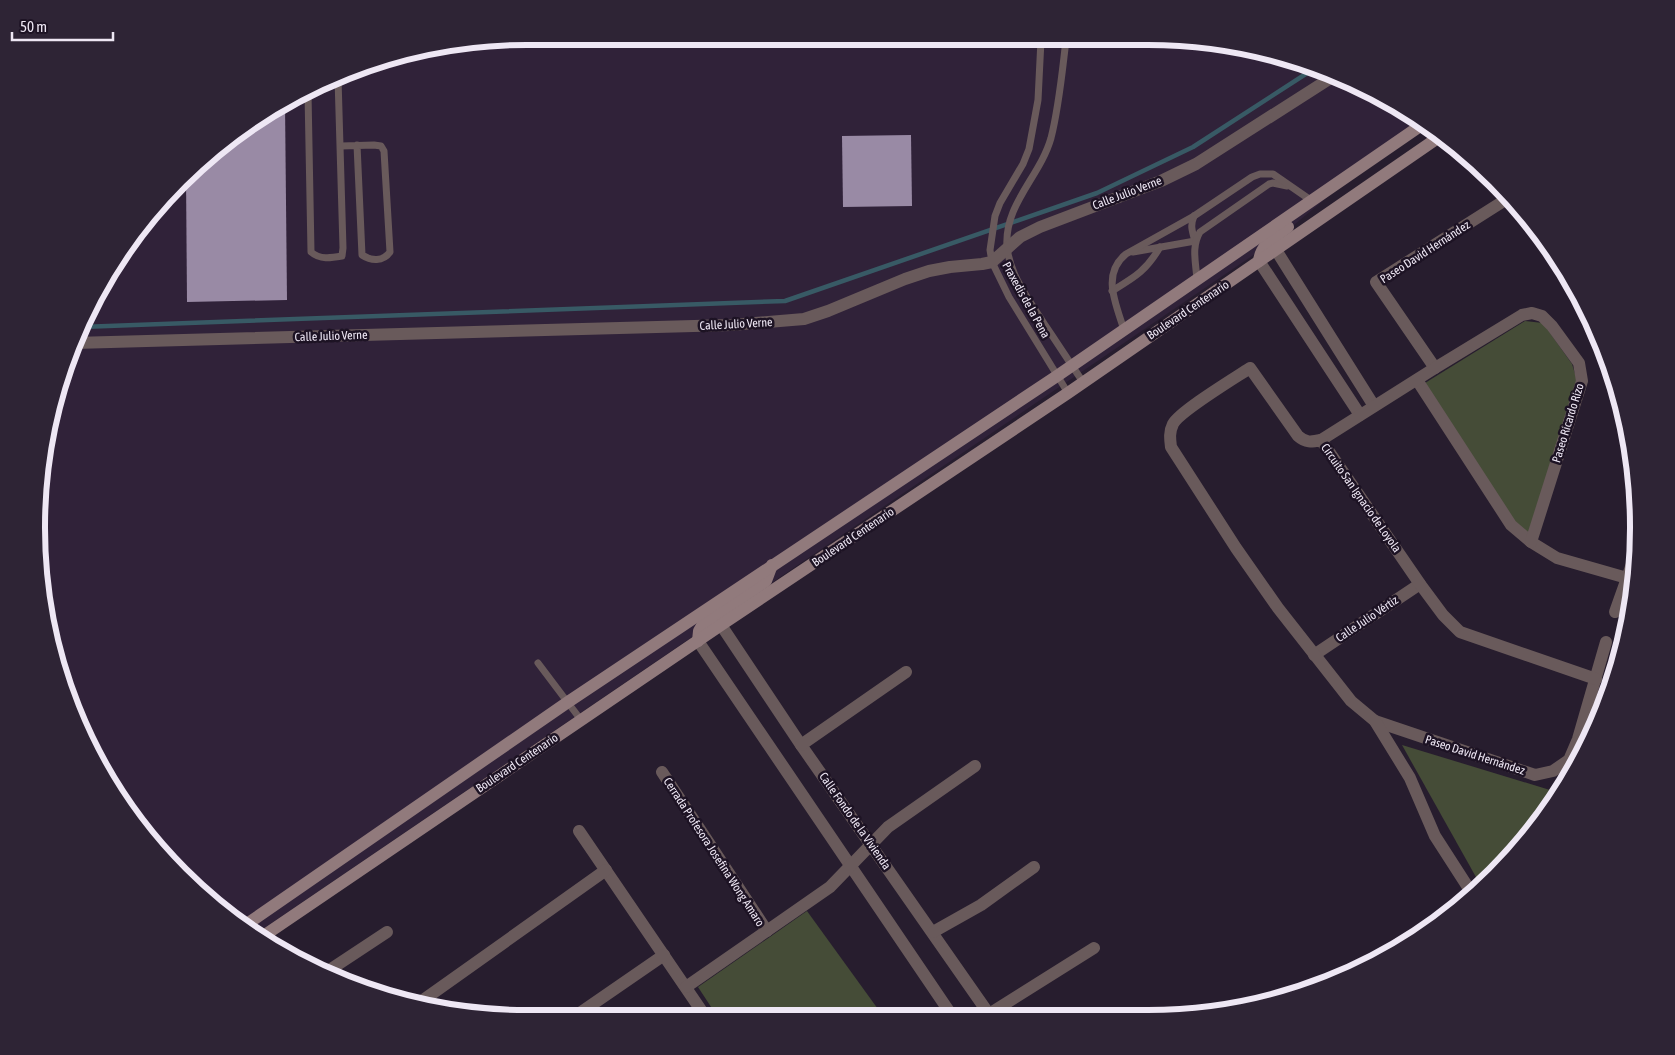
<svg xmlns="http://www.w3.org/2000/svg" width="1675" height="1055" font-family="'Asap Condensed',sans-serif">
<rect width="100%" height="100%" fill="#271d2e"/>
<!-- built -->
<path fill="#302239" d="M463,40H1211L1336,74L1418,122L1277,239L257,933L228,917L180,875L119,801L87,745L53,655L40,591L37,496L62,369L102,282L138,228L180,180L254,119L370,62Z"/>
<!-- green -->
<g fill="#454c37">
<path d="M1525,321L1543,323L1572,364L1577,380L1528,534L1514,522L1425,383Z"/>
<path d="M1402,745L1550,790L1537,827L1481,886Z"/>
<path d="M807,911L883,1016H717L698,987Z"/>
</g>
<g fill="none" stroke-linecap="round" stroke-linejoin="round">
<!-- stream -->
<path stroke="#385a65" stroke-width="4.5" d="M81,327L785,301L1097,193L1193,147L1315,68"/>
</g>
<!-- building -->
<g fill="#998aa5">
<path d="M285,104L287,300L187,302L186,175L254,119Z"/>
<path d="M911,135L912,206L843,207L842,136Z"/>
</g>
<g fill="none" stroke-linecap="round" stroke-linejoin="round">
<!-- lane -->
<g stroke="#695a5b" stroke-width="7">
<path d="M1041,40L1038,100L1029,149L1023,164L1000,203L995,216L990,250L992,262L1009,297L1068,393"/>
<path d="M1066,40C1062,73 1059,107 1051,138C1040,177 1004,204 1007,247C1010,276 1030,301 1045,325C1058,344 1070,363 1083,382"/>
<path d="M308,93L311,252C320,260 331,258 342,256L343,248L338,78"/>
<path d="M341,146L374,145L381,146L384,151L390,252C383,262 371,261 362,255L357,145"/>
<path d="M1133,252L1195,241C1192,231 1190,225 1194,216"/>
<path d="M1197,280C1196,263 1191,247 1200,232L1269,184L1273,183L1287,186"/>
<path d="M1112,291C1135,277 1146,271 1160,247"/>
<path d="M1124,330C1116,304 1101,274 1126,254L1194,216L1252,177L1260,174H1273L1312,201"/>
<path d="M538,663L581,720"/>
</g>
<!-- street -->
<g stroke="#695a5b" stroke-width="12">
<path d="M1276,250L1374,406"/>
<path d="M1259,261L1360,415"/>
<path d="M74,343L731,325L804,319L828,311L905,279L929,271L950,267L982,264L992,262L1020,237L1040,227L1161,181L1196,164L1337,74"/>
<path d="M1435,368L1376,282L1510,197"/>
<path d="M1417,380L1511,525L1531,542L1557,558L1627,578"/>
<path d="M1321,440L1435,368L1522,315L1532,313L1542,316L1552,326L1579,363L1582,381L1531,542"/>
<path d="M1615,612L1637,550"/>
<path d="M721,625L801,745L991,1017"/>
<path d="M698,641L953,1017"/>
<path d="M1314,655L1420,584"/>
<path d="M1375,721L1535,775L1553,771L1569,760L1578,739L1606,642"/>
<path d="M801,745L906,672"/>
<path d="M662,772L767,931"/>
<path d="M579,831L705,1016"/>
<path d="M1473,895L1435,836L1410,778L1375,721L1351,701L1278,608L1236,548L1171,447C1170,439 1169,432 1173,424C1180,411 1235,378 1250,368L1298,436C1306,443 1311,442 1321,440L1420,584L1443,615L1460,632L1596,679"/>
<path d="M933,932L981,905L1034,867"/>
<path d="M325,973L387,932"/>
<path d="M686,987L830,887L888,827L975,766"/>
<path d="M419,1003L606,870"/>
<path d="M989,1014L1094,948"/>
<path d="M577,1015L664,955"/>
</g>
<!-- secondary -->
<g stroke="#917a7c" stroke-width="12">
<path d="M1259,261C1261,244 1275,237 1288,227"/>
<path d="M698,641L699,631L703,624L766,581L772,565"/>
<path d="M244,926L568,702L1057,376L1423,124"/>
<path d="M262,937L721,625L1068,393L1442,135"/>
</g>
</g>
<g text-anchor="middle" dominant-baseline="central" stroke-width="5" stroke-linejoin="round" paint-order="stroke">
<!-- street labels -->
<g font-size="12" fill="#eee7f4" stroke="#1d1324">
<text transform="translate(1127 193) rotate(-21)">Calle Julio Verne</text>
<text transform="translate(1425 252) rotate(-33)">Paseo David Hernández</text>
<text transform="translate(1026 300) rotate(61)">Praxedis de la Pena</text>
<text transform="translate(1188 310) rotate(-34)">Boulevard Centenario</text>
<text transform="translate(736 324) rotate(-3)">Calle Julio Verne</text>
<text transform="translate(331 336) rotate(-2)">Calle Julio Verne</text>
<text transform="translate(1568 423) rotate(-73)">Paseo Ricardo Rizo</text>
<text transform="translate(1361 498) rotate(55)">Circuito San Ignacio de Loyola</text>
<text transform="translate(853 537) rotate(-34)">Boulevard Centenario</text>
<text transform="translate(1367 619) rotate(-34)">Calle Julio Vértiz</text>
<text transform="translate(1475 755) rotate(18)">Paseo David Hernández</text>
<text transform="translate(517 763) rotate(-34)">Boulevard Centenario</text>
<text transform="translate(855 821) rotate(55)">Calle Fondo de la Vivienda</text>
<text transform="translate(714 852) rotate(57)">Cerrada Profesora Josefina Wong Amaro</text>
</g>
</g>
<!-- crop -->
<path d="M0 0H1675V1055H0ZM527 45H1148A482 482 0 0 1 1630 527V528A482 482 0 0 1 1148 1010H527A482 482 0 0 1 45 528V527A482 482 0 0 1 527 45Z" fill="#2e2435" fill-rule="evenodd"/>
<path fill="none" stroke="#eee7f4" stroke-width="6" d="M527 45H1148A482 482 0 0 1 1630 527V528A482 482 0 0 1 1148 1010H527A482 482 0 0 1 45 528V527A482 482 0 0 1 527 45Z"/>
<!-- scale -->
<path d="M12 32v8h101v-8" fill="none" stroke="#eee7f4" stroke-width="2.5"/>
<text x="20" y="32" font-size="15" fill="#eee7f4" stroke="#1d1324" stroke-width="4" paint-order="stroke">50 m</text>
</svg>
